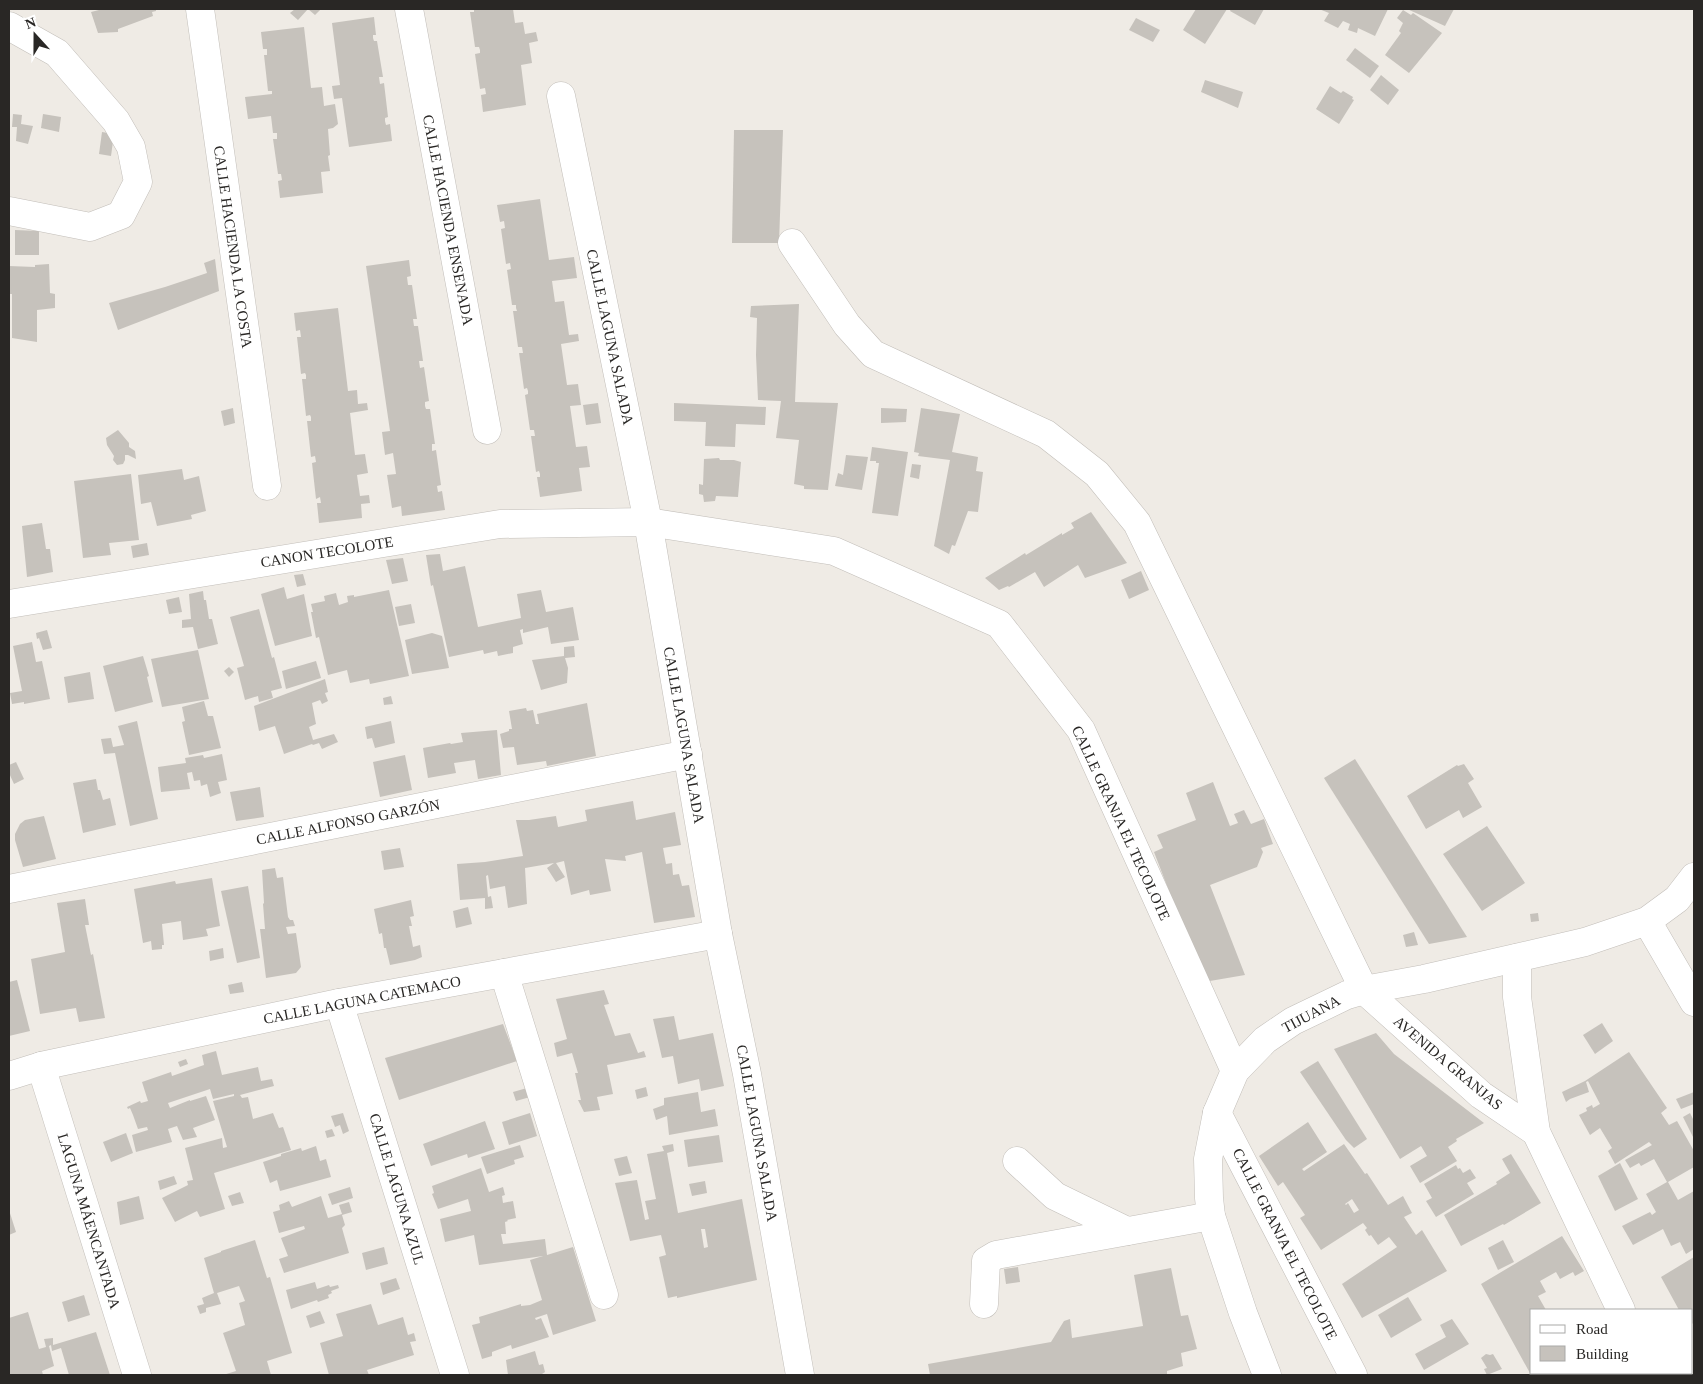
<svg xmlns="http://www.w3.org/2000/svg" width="1703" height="1384" font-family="Georgia,serif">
<rect width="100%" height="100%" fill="#efebe5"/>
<!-- building -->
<g fill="#c6c2bc" fill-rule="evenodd">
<path d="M103,9H156V11L152,12L153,16L118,29V32L98,33L91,12Z"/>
<path d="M295,9H321L315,15L308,9L298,20L290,13Z"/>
<path d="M474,9H513L515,23L523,22L525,34L536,32L538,41L529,43L532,63L521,65L526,105L483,112L481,95L486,94L485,88L480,89L475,54L480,53V50L479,47H475L470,12H474Z"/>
<path d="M1196,9H1227L1205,44L1183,30Z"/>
<path d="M1231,9H1264L1255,25L1230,11Z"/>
<path d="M1319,9H1388L1375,36L1358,28L1357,33L1348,30L1350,24L1343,21L1338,28L1324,21L1329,13Z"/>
<path d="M1407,9H1454L1445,26Z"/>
<path d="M1403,10L1411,15L1413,13L1442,33L1409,73L1385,55L1401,33L1399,31L1403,23L1397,18Z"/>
<path d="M374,17L376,35H373V38L374,41H377L383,77H379L380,84L384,83L388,117L385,118V121L386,125L390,124L392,141L349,147L342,98L334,99L332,86L340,85L332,23Z"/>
<path d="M1136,18L1160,30L1153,42L1129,30Z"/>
<path d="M304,27L311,88L322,87L324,106L335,104L338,124L333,128L328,129L330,155L328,156L330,171L321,172L323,193L280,198L278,181L282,180L281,174H278L273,139H277V133H273L271,116L248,119L245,97L272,94V91H268L264,55H267V49H263L261,32Z"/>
<path d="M1355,48L1379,66L1370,78L1346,60Z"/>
<path d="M1381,75L1399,90L1388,105L1370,90Z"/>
<path d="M1205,80L1243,92L1238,108L1201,92Z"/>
<path d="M1330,86L1341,93L1343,91L1353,97L1352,99L1354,100L1339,124L1316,109Z"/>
<path d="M13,114L22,115L21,124L33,126L28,144L16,141L17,127H12Z"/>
<path d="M43,114L61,117L59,132L41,128Z"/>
<path d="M734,130H783L779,243H732Z"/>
<path d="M102,132L114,134L111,156L99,154Z"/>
<path d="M540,199L549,260L574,257L577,278L552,281L555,302L564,301L569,335L578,334L579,341L561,344L567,385L578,384L581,405L570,406L576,447L587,446L590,467L579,468L582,491L540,497L537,477H540V474L539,471L536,472L531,436H535L534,430H530L525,395L528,394V391L527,388L524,389L519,353H523L522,347H518L513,311H517L516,308V305H512L507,270L511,269L510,263L506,264L501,229L505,228L504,221L500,222L497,205Z"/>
<path d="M15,230L39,231V255H15Z"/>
<path d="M215,259L219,291L118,330L109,303L165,287L207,273L204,263Z"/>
<path d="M409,260L411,276L407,277L408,285H412L417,319H413L414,326H418L423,361H419L420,368L424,367L429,401L425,402V406L426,409H430L435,444H432V451L436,450L441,485L437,486L438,492L442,491L445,510L402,516L401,506L392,508L387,475L396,474L393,453L385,455L382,432L390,431L366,266Z"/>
<path d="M49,264L50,293L55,294V308L37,310V342L12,338V294H9V266L35,267V265Z"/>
<path d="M799,304L795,402L838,403L828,490L804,489V486L794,484L799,440L776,438L781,401L758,400L756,355L757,318L750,317L751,306Z"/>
<path d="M338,308L348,391L357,390L358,404L367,403L368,410L350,413L355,455L365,454L368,473L357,475L360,496L369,495L370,503L361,504L362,518L319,523L317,503H321L320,497L316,499L312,463L316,462L315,456L311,457L307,421H311V417L310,415L306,416L302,379H306V375L305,373L301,374L297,337H301L300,330L296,331L294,313Z"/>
<path d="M598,403L601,423L586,425L583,405Z"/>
<path d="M674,403L766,407L765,425L736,424L735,447L705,446L706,422L674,421Z"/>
<path d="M233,408L235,423L224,426L221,411Z"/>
<path d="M881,408L907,409L906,422L881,423Z"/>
<path d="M921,408L960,414L952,452L978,457L976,471L983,472L978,512L968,511L955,546L952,545L949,554L934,546L950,460L918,456L919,453L914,452Z"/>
<path d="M118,430L129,443V447L135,451L136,459L128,455H125V460L123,464L117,465L113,460L114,456L107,445L106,438Z"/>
<path d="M872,447L908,452L898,516L872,513L879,463H876V461H870Z"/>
<path d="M846,455L868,457L862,490L835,486L838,473L843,475Z"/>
<path d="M719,458L720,460H734L741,462L738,497L716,496L715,501L704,502L703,495L699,494V484L703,485L704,459Z"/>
<path d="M912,464L921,465L919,479L910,477Z"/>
<path d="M182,469L184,480L199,476L206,511L191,515L192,519L157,526L151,502L141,504L138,475Z"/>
<path d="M131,474L139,540L109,543L111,555L83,558L74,481Z"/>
<path d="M1091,512L1127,563L1085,578L1078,565L1044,587L1035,572L1009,587L1008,586L999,590L985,578L1025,553L1026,555L1062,533V535L1074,528L1071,523Z"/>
<path d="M42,523L46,549H50L53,572L27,577L22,526Z"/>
<path d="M147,543L149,555L133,558L131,546Z"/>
<path d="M440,554L443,571L465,566L478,627L521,618L517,594L541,590L546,612L573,607L579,640L551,644L548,627L523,633V629L520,630L523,644L513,647V653L498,656L497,651L484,654L483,650L449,657L433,585L431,586L426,555Z"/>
<path d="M403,558L408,581L392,584L386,560Z"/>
<path d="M1141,571L1149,590L1129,599L1121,580Z"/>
<path d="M303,574L306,585L297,587L294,575Z"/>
<path d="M284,587L287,599L304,594L312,636L275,646L261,594Z"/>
<path d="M389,590L409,676L370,684L369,679L350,683L347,670L328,675L319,637L316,638L311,612H313L311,604L325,601L324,596L336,593L339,605L348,602L347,596L354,595V597Z"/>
<path d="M203,591L204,600H206L209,619H212L218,644L198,649L193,627L182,628V620L191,619L189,594Z"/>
<path d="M179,597L182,612L169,614L166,600Z"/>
<path d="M411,604L415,623L399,626L395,607Z"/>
<path d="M259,609L272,658L274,657L282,688L271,691L273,698L259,702L258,696L245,700L237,668L244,666L230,617Z"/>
<path d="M47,630L52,648L43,650L39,638L37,639L36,633Z"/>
<path d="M432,633L442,636L449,668L412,674L405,640Z"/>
<path d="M32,642L36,662L42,661L50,699L24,704V702L12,704L10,693L22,691L13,646Z"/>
<path d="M574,646L575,657L565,658L568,668L567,683L541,690L532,660L564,656V647Z"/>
<path d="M198,650L209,699L162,707L151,659Z"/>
<path d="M143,656L149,676L147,677L153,702L115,712L103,666Z"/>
<path d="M316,661L321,678L286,689L282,671Z"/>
<path d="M229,667L234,672L229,677L224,671Z"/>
<path d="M90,672L94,699L68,703L64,677Z"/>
<path d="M325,679L328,692L325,693L328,701L322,704L320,700L312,703L316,724L309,727L313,740L334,734L338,742L322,749L319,743L313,745L312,744L284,754L275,726L259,731L254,706Z"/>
<path d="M391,696L393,704L384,705L383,698Z"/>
<path d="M204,701L208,716H213L221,748L189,755L182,722L185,721L182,707Z"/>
<path d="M587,703L596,756L547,766L546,761L517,765L514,747L503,748L500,734L509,731V729H512L509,711L526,708L527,711L533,710L536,724H539L537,714Z"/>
<path d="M137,721L158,819L130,826L115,753L104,754L101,739L111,738L113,747L124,745L118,726Z"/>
<path d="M391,721L395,743L375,748L372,738L367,739L365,727Z"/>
<path d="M497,730L501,775L478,779L475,760L454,763L456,773L428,778L423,748L450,743L451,744L463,742L461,733Z"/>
<path d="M222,754L227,780L218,782L221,793L210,797L207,784L201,786L200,780L194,781L192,772L187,773L190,789L161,792L158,767L186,763L185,758L203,755L204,758Z"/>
<path d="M405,755L412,790L380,797L373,762Z"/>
<path d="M1355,759L1467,937L1429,944L1324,778Z"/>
<path d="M16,762L24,779L14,784L9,773V765Z"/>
<path d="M1464,764L1474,779L1468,783L1482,807L1463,818L1459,810L1426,829L1407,796L1457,765L1458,766Z"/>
<path d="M96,779L98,790H100L103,800L110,798L116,825L83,833L73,783Z"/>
<path d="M1213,782L1230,826L1238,823L1234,814L1244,810L1251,824L1264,819L1273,844L1261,848L1263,852L1257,867L1210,885L1245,975L1204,982L1154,852L1163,848L1157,835L1196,820L1186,793Z"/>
<path d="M260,787L264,817L236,821L230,792Z"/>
<path d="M633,801L636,820L675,812L681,845L663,848L666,864L672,863L673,875L679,874L682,886L689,885L695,917L654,923L642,852L625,856L626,861L605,859L611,891L590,895L589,890L571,895L564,861L556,863L565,877L556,882L547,868L554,863L525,868L527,904L508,908L505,886L490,889L488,875L486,876L488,897L491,896L493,908L485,909V898L460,900L457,864L485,862L523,856L516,820H529L556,816L558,827L587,821L585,810Z"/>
<path d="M44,816L56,859L23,867L15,840V834L20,824L25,820Z"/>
<path d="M1487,826L1525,883L1482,911L1443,854Z"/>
<path d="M400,848L404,867L384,870L381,851Z"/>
<path d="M275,868L277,878L283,877L288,917L290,920H293L295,926L286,927L288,934L296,933L301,967L296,973L266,978L260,929H265L263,904L264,903L262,870Z"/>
<path d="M212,878L220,926L206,929L208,936L183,940L181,921L162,924L164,945H162V949L152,950L151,941L143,943L134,889L175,881L176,884Z"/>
<path d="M248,886L260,958L237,963L221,891Z"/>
<path d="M85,899L89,925H85L91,955L93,954L105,1018L79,1022L76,1008L40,1014L31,959L65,952L57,903Z"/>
<path d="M411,900L414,916L410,917L412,926H409L413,947L420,945L422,957L415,960L390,965L386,948H384L382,933L379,934L374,909Z"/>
<path d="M468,907L472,924L456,928L453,911Z"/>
<path d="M1538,913L1539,921L1531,922L1530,914Z"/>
<path d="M1414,932L1418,945L1406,947L1403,935Z"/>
<path d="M223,948L224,958L210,961L209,951Z"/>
<path d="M17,980L30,1031L9,1036V982Z"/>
<path d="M242,982L244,992L230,994L228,985Z"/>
<path d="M604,990L609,1004L604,1005L615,1036L630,1033L638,1053L644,1051L646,1057L607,1065L613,1094L597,1097L600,1110L584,1112L578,1100H581L575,1073H578L572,1053L557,1057L554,1043L567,1039L556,999Z"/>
<path d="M674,1016L679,1040L713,1033L724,1086L701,1091L699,1079L678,1084L673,1056L662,1058L653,1019Z"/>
<path d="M1602,1023L1613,1041L1595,1054L1583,1035Z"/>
<path d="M503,1024L517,1061L399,1100L385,1058Z"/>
<path d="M1376,1033L1394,1054L1484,1123L1456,1139L1457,1141L1448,1147L1457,1161L1420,1183L1410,1166L1427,1156L1421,1146L1400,1159L1334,1049Z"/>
<path d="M216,1051L222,1075L258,1067L261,1081L272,1079L274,1086L240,1095L242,1098L248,1097L253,1119L273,1113L279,1128L283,1127L291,1150L214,1173L225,1209L200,1217L197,1211L175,1222L162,1198L188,1185L187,1181L193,1180L185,1148L222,1138L223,1148L227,1147L213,1101L234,1096V1094L213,1099L210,1089L168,1103L170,1108L190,1100V1101L206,1096L215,1120L193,1128L197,1137L183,1140L177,1126L168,1129L172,1142L136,1152L132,1135L148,1130L147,1127L138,1129L133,1115L130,1108L128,1109L127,1107L140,1101L141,1103L148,1101L142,1082L171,1072L172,1076L204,1065L202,1055Z"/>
<path d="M1629,1052L1667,1108L1661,1113L1669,1125L1677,1121L1694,1151V1167L1668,1182L1678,1200L1694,1191V1249L1686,1254L1680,1242L1671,1246L1663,1229L1633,1245L1622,1226L1650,1212L1652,1215L1656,1212L1646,1194L1667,1182L1654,1159L1641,1166L1639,1163L1630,1168L1625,1160L1652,1145L1649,1142L1615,1164L1608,1151L1612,1148L1600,1128L1590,1135L1579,1115L1587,1111L1586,1108L1592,1105L1593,1108L1600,1104L1588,1081L1586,1082L1589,1092L1570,1099L1566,1102L1562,1092L1585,1081Z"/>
<path d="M186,1059L188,1064L180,1067L178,1062Z"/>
<path d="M1318,1061L1367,1139L1354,1148L1346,1140L1300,1072Z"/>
<path d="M646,1087L648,1096L637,1099L635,1090Z"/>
<path d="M527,1088L530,1097L516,1101L513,1092Z"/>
<path d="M698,1092L701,1112L715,1109L718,1126L669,1135L667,1116L656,1120L653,1109L664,1105V1098Z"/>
<path d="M1694,1092V1104L1681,1109L1676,1099Z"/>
<path d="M343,1113L349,1131L343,1134L340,1125L335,1127L331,1116Z"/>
<path d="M530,1113L537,1136L509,1145L502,1122Z"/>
<path d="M1690,1113L1694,1121V1139L1683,1117Z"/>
<path d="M485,1121L495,1149L468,1158L467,1154L431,1166L423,1144Z"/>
<path d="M1308,1122L1327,1152L1302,1169L1304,1171L1344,1144L1365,1174L1367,1173L1388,1205L1403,1196L1412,1213L1404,1217L1416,1235L1422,1230L1447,1271L1362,1318L1342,1284L1397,1247L1389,1237L1378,1245L1371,1235L1369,1236L1365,1230L1367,1228L1363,1223L1321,1250L1300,1218L1305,1215L1283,1182L1278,1186L1259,1156ZM1352,1199L1359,1210L1354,1213L1348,1203L1346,1205L1345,1204Z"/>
<path d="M332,1129L335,1136L327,1138L325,1131Z"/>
<path d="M126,1133L133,1153L111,1162L103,1142Z"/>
<path d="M719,1135L723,1162L688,1167L684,1140Z"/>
<path d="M673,1144L674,1151L667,1153L678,1213L742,1199L757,1280L677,1298V1296L668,1298L659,1257L666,1255L661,1235L630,1241L615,1183L637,1180L645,1220L649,1219L645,1201L656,1199L647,1154L664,1151L662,1146ZM701,1229H705L708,1247L704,1248Z"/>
<path d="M520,1145L524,1157L514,1160L515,1164L487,1174L481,1157Z"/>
<path d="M316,1146L320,1161L326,1159L331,1177L280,1191L277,1180L270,1183L263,1162L281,1156V1154L301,1148L302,1151Z"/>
<path d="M1511,1154L1541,1203L1504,1225L1503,1224L1461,1246L1444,1215L1497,1184L1496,1182L1510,1173L1502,1159Z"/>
<path d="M627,1156L632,1173L619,1176L614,1159Z"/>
<path d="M1620,1163L1638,1199L1615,1211L1598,1176Z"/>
<path d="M1456,1165L1458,1169L1460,1168L1463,1173L1470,1169L1476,1178L1467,1183L1474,1194L1436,1217L1426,1201L1432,1198L1424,1184Z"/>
<path d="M481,1168L489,1192L503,1187L505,1195L502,1196L503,1203L513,1201L516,1218L507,1220L508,1221L505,1222L506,1234H501L503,1244L545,1239L547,1255L573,1247L596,1321L553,1335L547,1314L535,1318L536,1320L541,1318L549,1337L512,1349L511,1345L492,1352V1356L482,1359L472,1325L480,1323L479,1317L521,1304V1306L530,1305L542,1300L530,1260L543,1256L479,1265L474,1235L445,1242L440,1219L471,1211L468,1199L438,1209L432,1194L434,1193L432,1186Z"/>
<path d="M174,1176L177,1184L160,1190L158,1181Z"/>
<path d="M705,1181L707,1193L692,1196L689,1184Z"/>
<path d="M350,1187L353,1198L332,1205L328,1194Z"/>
<path d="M240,1192L244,1203L232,1206L228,1196Z"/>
<path d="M139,1196L144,1219L120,1225L117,1202Z"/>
<path d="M321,1196L328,1218L342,1214L339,1205L349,1202L352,1212L342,1215L345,1225L342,1228L349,1253L284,1273L279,1259L288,1256L281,1238L305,1229L304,1226L279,1233L273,1212L280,1210L279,1205L289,1201L292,1207Z"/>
<path d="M9,1210L16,1232L9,1235Z"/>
<path d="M1562,1236L1584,1271L1575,1276L1573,1272L1560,1279L1556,1272L1540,1281L1546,1292L1538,1296L1546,1310H1532V1373H1607L1609,1375H1531L1481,1284Z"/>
<path d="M255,1240L267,1278L270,1277L292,1353L267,1361L271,1375H223L236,1371L223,1333L245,1325L239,1303L245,1301L239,1286L217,1293L221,1304L206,1308V1312L200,1314L197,1306L204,1304L202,1298L214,1293L204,1258L221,1252V1251Z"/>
<path d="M1503,1240L1514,1262L1498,1270L1488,1248Z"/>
<path d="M384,1247L388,1264L366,1270L362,1253Z"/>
<path d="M1694,1257V1322L1692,1324V1310H1679L1661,1277Z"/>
<path d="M1018,1267L1020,1282L1006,1284L1004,1269Z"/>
<path d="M1171,1268L1181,1316L1188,1315L1197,1349L1181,1353L1183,1366L1167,1371V1375H930L928,1364L1051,1342L1064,1321L1070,1319L1072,1338L1143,1326L1134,1275Z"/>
<path d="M396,1278L400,1289L383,1295L380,1283Z"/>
<path d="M315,1282L317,1289L329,1285L330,1287L338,1285L339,1288L331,1291L332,1293L328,1295L329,1298L318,1302L317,1300L291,1309L286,1290Z"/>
<path d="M84,1295L90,1315L68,1322L62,1302Z"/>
<path d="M1408,1297L1422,1320L1391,1338L1378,1315Z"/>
<path d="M371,1304L378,1325L403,1317L408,1335L414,1333L416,1341L410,1342L414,1355L367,1370L369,1375H329L320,1343L343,1336L336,1314Z"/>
<path d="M320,1311L325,1323L310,1328L306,1316Z"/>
<path d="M28,1312L39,1349L46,1347L44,1339L53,1338V1345L96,1332L110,1375H69L61,1348L52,1351L51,1345L49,1346L54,1366L42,1371L43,1375H9V1318Z"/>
<path d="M1452,1319L1469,1344L1424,1370L1415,1354L1446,1337L1440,1325Z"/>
<path d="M535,1351L539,1365L543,1364L545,1372L542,1374V1375H508L506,1360Z"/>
<path d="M1486,1354L1490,1355L1493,1354L1502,1369L1487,1375L1484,1369L1487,1368L1481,1358Z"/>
</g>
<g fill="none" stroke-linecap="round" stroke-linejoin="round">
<!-- minor casing -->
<g stroke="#c2beb9" stroke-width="29">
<g id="minor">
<path d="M200,9L267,486"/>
<path d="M409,9L487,430"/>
<path d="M9,26L57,53L116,121L131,147L138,182L121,215L90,227L9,211"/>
<path d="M561,96L648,522L718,934L747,1074L800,1375"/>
<path d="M792,243L847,325L873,354L1046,434L1097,474L1137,523L1364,990L1481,1095L1536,1132"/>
<path d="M9,604L500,524L648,522L834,551L999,624L1081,730L1235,1071"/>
<path d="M9,889L688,754"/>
<path d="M1647,921L1694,1002"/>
<path d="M1517,958V997L1536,1132L1621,1310"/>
<path d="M504,973L604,1295"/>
<path d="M339,1003L455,1375"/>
<path d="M41,1066L137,1375"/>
<path d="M9,1076L41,1066L339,1003L718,934"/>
<path d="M1217,1113L1353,1375"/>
<path d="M1017,1161L1055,1196L1127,1231"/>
<path d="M984,1304L986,1261L996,1255L1211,1216"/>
<path d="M1651,1373L1652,1375"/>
<path d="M1267,1375L1243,1313L1211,1216L1209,1198L1208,1159L1217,1113L1235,1071L1265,1040L1293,1021L1347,995L1364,990L1424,979L1585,942L1647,921L1677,899L1694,877"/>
</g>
</g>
<!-- minor -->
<use href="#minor" stroke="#fff" stroke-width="28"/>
</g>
<g text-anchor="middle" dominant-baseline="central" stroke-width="4" stroke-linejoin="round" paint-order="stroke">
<!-- street labels -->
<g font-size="15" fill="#292725" stroke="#fff">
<text transform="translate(448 220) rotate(79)">CALLE HACIENDA ENSENADA</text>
<text transform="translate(233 247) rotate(82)">CALLE HACIENDA LA COSTA</text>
<text transform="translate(610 337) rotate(78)">CALLE LAGUNA SALADA</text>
<text transform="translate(327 552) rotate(-9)">CANON TECOLOTE</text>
<text transform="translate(684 735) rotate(80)">CALLE LAGUNA SALADA</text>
<text transform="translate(348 822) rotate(-11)">CALLE ALFONSO GARZÓN</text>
<text transform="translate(1121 823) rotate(65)">CALLE GRANJA EL TECOLOTE</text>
<text transform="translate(362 1000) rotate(-11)">CALLE LAGUNA CATEMACO</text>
<text transform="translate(1311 1014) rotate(-28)">TIJUANA</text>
<text transform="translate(1448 1063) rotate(40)">AVENIDA GRANJAS</text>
<text transform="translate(757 1133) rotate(80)">CALLE LAGUNA SALADA</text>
<text transform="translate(397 1189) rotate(73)">CALLE LAGUNA AZUL</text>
<text transform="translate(89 1221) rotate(73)">LAGUNA MÁENCANTADA</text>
<text transform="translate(1285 1244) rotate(63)">CALLE GRANJA EL TECOLOTE</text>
</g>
</g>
<!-- border -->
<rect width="1703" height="1384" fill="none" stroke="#292725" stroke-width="20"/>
<!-- legend -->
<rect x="1530" y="1309" width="162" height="65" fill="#ffffff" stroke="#a9a9a8"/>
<rect x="1540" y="1325" width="25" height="8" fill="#ffffff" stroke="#a9a9a8"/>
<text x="1576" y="1334" font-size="15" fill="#292725">Road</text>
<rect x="1540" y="1346" width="25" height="15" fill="#c6c2bc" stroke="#a9a9a8"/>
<text x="1576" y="1359" font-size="15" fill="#292725">Building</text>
<!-- north arrow -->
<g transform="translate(35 35) rotate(339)" stroke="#ffffff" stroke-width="4" paint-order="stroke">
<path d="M0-4L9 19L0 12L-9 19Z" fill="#292725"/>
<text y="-8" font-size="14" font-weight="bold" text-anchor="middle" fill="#292725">N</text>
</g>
</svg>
